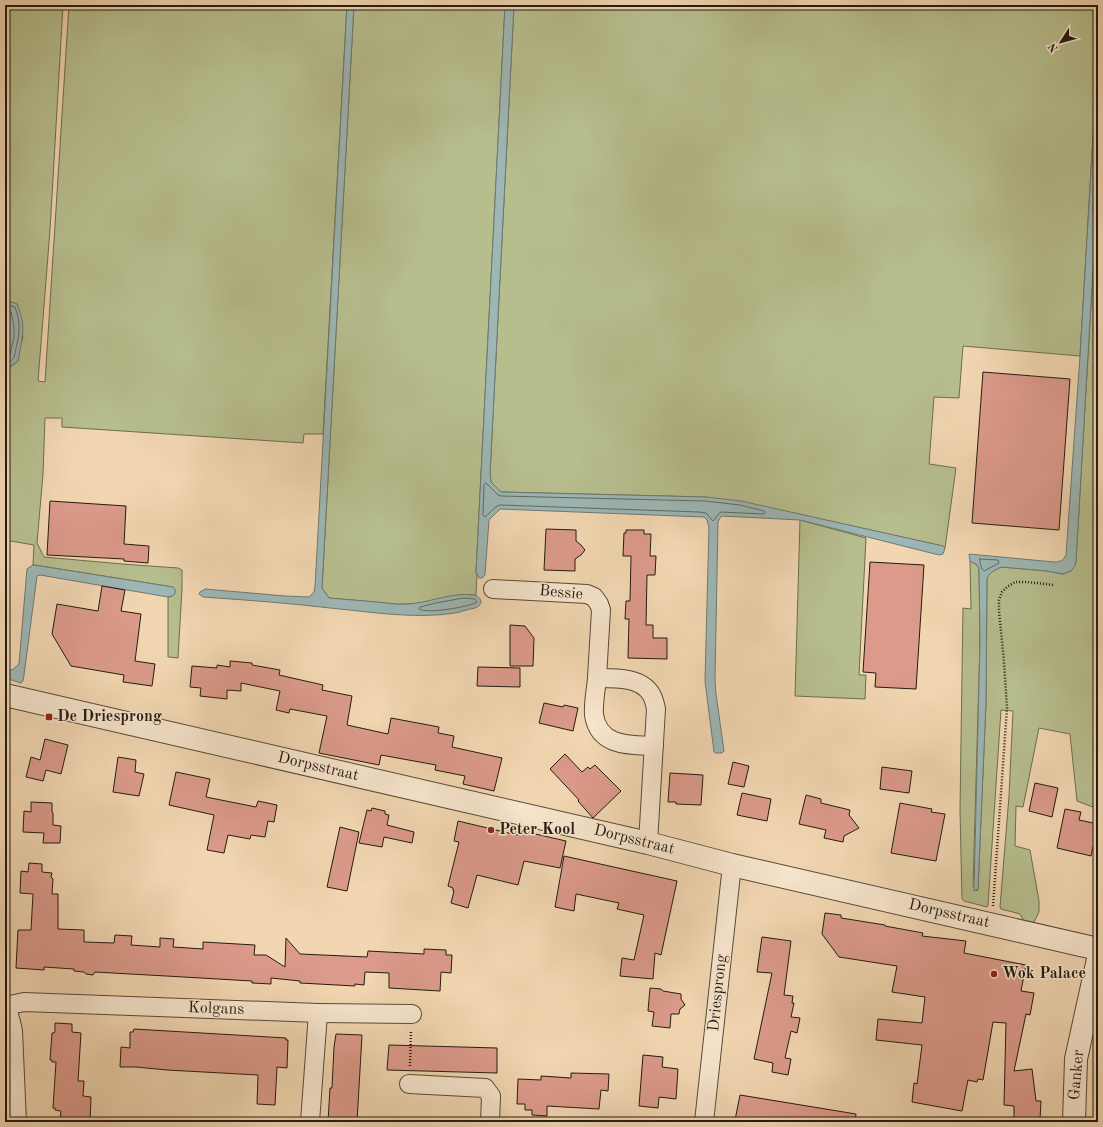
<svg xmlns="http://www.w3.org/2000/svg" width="1103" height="1127" font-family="'Old Standard TT',serif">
<rect width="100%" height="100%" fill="#f1d6b1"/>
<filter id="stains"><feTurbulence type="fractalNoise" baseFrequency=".005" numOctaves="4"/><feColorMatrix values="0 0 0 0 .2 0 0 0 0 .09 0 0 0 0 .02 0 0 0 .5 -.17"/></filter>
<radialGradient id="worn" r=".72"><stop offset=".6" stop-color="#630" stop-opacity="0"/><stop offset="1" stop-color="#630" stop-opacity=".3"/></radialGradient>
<!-- green -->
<g fill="#b7be8e" stroke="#6e6c50">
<path d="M5,5H63L50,230L38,381L45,382L69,5H347L323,434H304L303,443L62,427V418H45L43,474L37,543L44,557L122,564L178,568L182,570V589L178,658L168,657V597L172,596L173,587L34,565H33L34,545L5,540V368H9L18,361L20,345L23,338L17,304L5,300Z"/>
<path d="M354,5H505L476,572L477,575L476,595C452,592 430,604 406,604C396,605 385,603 375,602C360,601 344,599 329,598L322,588Z"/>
<path d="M514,5H1098V53L1080,356L963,346L959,398L934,397L929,464L956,468L945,548L943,546L793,513L706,497L501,492L491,482L490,474Z"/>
<path d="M1098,184V809L1077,801L1070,734L1039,728L1023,807L1016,806L1015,846L1030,850L1039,901V912L1033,924L1025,923L1020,914L1001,909L1000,907L1009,796L1013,711L1001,710L988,905L987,907L964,901L962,899L960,810L963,608L971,609L970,561L976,564L979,568L980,641L973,886L977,891L978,889L986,702L987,578C990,572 995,570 1001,567L1047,571L1063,574L1071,571L1076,561Z"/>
<path d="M800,520L866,538L859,675H866L865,699L795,696Z"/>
<path d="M5,1039L9,1122H5Z"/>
</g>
<!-- water -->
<g fill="#9db7b5" stroke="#6d7973">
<path d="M347,5H354L322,588L329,598C345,599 361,601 377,602C387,603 398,605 408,604C429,603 451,592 473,595C482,596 484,605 475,608C470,609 465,610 460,612C419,620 372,612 330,608C288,603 246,600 203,597L199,594L200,592L205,589L285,596L309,597L314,592L315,587Z"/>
<path d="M505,5H514L490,474L491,482L501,492L706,497L741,501L943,546L945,548L943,554L939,555L800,520L722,516L720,518L718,522L715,679L716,694L724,751L722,753H716L714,752L705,681L709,527L707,520L704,517L500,509L489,520L485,575L482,578H479L476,572Z"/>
<path d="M1098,53V184L1076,561L1075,566L1071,571L1063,574L1047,571L1001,567C995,570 990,572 987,578L986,702L978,889L974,891L980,641L979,568L976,564L970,561L969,554L1054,562C1061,562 1063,560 1066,555L1080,356Z"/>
<path d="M5,300L17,304C27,327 22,337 18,361L8,368H5Z"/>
<path d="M33,565H34L173,587L175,589V594L172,596L168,597L40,575L37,576L24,675L23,681L21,683L5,678V668L12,670L19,664L27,569Z"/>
</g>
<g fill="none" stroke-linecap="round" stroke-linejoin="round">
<!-- shore -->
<g stroke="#606963" stroke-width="1">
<path d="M1098,120L1093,211L1094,213H1098"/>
<path d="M5,304L15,307C20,320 20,331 17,344C14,354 17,360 5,364"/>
<path d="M5,310L11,312L14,326V337L10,355L5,359"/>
<path d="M486,483L498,495L501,496L705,501L740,505L764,511L765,513L763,514L721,512C717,514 716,519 713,521L706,513L699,512L500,505L497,506L485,517L483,515L484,485Z"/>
<path d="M980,559L998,560L999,563L984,571C982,570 979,562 980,559Z"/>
<path d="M464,598L475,599L477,602C469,607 427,614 419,609L420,607L436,603Z"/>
</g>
</g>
<!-- building -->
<g fill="#db9a8a" stroke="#241b11">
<path d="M983,372L1070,379L1059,530L972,523Z"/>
<path d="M50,501L126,506L124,544L149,546L148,563L124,561V559L47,555Z"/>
<path d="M546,529L576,530V541L581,545L585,550L581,555L575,559V571L544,570Z"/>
<path d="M626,530H644V534H651L650,556H656L655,575H647L646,625H653V638H667V659L628,658L629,619H625L626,601H630L631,556H623L624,533H626Z"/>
<path d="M870,562L924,565L916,689L875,687L876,673L863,672Z"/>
<path d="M102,586L125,590L121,611L141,614L135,661L155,664L152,686L123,682L124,675L71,666L52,634L57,604L98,611Z"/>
<path d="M510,625L525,626L534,638L533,666H510Z"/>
<path d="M230,661L252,663V665L280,670L279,675L323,685L322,690L352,696L347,725L388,734L391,718L439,727L438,733L454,736L452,747L502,758L494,791L463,784L465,776L435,770L436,765L381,755L379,765L319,753L327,716L290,709L289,713L276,710L280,691L241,683V691L227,690V699L200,696L201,688L190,687L192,666L217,668V665L230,667Z"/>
<path d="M478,667L520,668V687L477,686Z"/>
<path d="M544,703L563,707L564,705L578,708L573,731L539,723Z"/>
<path d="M45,739L68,745L61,774L46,770L43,781L26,777L31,757L40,760Z"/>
<path d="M565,754L582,772L588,767L590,769L595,765L621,791L593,818L578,801L579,800L550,769Z"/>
<path d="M118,757L136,760L135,772L144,774L139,796L113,792Z"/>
<path d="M733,762L749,766L744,787L728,784Z"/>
<path d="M882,767L912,771L909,793L880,789Z"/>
<path d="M176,772L210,779L206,797L256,807L258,801L277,805L274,822L268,821L265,837L251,835L250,839L228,835L224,853L207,850L214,815L169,805Z"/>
<path d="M670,773L703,775L701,805L676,804V802H668Z"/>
<path d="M1035,783L1058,788L1052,817L1029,811Z"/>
<path d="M742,793L771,799L767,821L737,815Z"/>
<path d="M806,795L821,799V803L850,810L849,815L859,828L844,836L843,842L824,838L826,830L799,824Z"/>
<path d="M31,802L52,803V812L53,813V825L61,826L60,843H43L44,833L23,832L24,811L31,812Z"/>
<path d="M900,803L932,809L931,812L945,814L936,861L891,853Z"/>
<path d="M372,808L385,811V814L389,815L387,825L414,832L412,843L384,837L382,847L359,843L367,810L371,811Z"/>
<path d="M1065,809L1081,812L1079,820L1098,824L1091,856L1057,848Z"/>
<path d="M458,821L517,835L518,830L566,841L560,868L524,861L518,885L477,875L468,908L451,903L454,891H453V888L448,886L459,842L454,841Z"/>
<path d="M340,827L359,832L347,891L327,887Z"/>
<path d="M564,856L677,881L661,955L655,953L653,979L620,976L622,958L634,960L644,915L617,909L619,903L576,894L574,911L555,907Z"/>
<path d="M29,863L42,864V872L52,873L51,877L53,879L52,894H58V929L84,930V942L114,943L115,935L132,936L131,945L160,947V938L174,939L173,947L203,949V942L255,945L254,955H266L285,967L286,938L300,954L367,957L368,951L424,954V949L446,950V955H452L451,973L441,972L440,991L389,988V973L365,972L364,985L355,984V986L300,983V981L271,978V984L252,983V981L166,976L95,972L93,975L86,974L84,972L74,971V969L44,967V970L16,968L18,930H31L33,894L20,893L21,871L28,872Z"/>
<path d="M825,913L841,915V918L885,925V926L923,933L922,936L966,941L964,953L1026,965L1021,991L1034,993L1030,1015L1026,1014L1014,1071L1032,1069L1036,1101H1041L1040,1120L1014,1119V1106L1004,1105L1006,1023L993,1022L983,1080L978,1079L977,1082L968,1080L962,1111L912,1102L914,1083L917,1084L922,1045L876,1040L878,1019L922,1023L925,997L892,992L897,966L839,957L822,934Z"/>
<path d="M762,937L791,941L784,995L793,996L792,1003H794L791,1017L800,1018L797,1033L791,1031L785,1058L791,1059L788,1075L772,1072L773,1063L754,1059L772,973L757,972Z"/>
<path d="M650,988L661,989L663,991L681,994V999L685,1005L680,1009L679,1014H671L670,1028L652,1026L654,1012L648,1011Z"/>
<path d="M55,1023L72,1024V1032L81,1033L78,1081H84L83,1096L91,1097L90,1122H60L61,1111L55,1110V1108H53L56,1062H52V1060H50L52,1033H54L55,1031Z"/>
<path d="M134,1029L286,1038V1040H288L287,1068L277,1067L275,1105L257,1104L258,1075L167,1070L136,1067H120L121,1047L130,1048V1032H133Z"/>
<path d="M336,1034L362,1035L357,1122H328L330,1088H332L334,1047Z"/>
<path d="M389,1045L497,1048V1073L387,1070Z"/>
<path d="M643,1055L663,1057L662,1067L678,1069L676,1099L659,1097L658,1108L639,1106Z"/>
<path d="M571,1073L609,1074L608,1091L601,1090L599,1109L547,1106V1116L532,1115V1110H525V1104H517L518,1079L541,1080V1076L571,1078Z"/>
<path d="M740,1095L856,1114L855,1122H747L735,1120Z"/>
</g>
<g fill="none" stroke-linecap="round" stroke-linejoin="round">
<!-- minor casing -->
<g stroke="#574a39" stroke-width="20">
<g id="minor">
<path d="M493,589L587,594L594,597L599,604L601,610L597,678C615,678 641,677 651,694C654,699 655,704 656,709L648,843"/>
<path d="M597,678C596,690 593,703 594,715C599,747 630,745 654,746"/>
<path d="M5,1006L24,1002L318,1013L310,1122"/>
<path d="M5,1007C10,1014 11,1022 13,1031L17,1122"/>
<path d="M318,1013L412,1014"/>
<path d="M409,1084L485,1088L491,1096L490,1122"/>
<path d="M704,1122L732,865"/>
</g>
</g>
<!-- tertiary casing -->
<g stroke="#574a39" stroke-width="24">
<g id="tertiary">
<path d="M5,695L648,843L732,865L1098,949"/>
<path d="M1074,1122L1076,1059L1098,959"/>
</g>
</g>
<!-- path -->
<g stroke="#241b11" stroke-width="2.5" stroke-dasharray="1 2" stroke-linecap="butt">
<path d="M993,906L1007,708L1004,662L999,611V600L1002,592L1007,587L1015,582H1027L1054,585"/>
<path d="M410,1066L411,1031"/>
</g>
<!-- minor -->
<use href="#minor" stroke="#f6e4cc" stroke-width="18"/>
<!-- tertiary -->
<use href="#tertiary" stroke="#f6e4cc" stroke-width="22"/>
</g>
<!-- markers -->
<g fill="#8f2418" stroke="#f6e4cc" stroke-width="1.5">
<rect x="45" y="713" width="8" height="8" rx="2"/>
<circle cx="491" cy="830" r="4"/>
<circle cx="994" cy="974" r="4"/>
</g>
<g text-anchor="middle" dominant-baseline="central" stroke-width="3" stroke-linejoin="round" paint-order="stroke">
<!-- street labels -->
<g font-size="16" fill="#241b11" stroke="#f6e4cc">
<text transform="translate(561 593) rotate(5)">Bessie</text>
<text transform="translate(318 767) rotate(13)">Dorpsstraat</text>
<text transform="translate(634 840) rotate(14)">Dorpsstraat</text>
<text transform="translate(949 914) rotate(13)">Dorpsstraat</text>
<text transform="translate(718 993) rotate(-84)">Driesprong</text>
<text transform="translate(216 1009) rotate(2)">Kolgans</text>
<text transform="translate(1077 1075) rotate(-85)">Ganker</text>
</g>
<!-- poi labels -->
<g font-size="16" font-weight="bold" fill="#241b11" stroke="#f6e4cc" text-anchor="start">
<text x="57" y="717">De Driesprong</text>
<text x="499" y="830">Peter Kool</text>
<text x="1002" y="974">Wok Palace</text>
</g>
</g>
<!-- margin -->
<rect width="1103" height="1127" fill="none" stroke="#f1d6b1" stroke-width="20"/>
<rect x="6" y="6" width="1091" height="1115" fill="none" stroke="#241b11" stroke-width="2"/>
<rect x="10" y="10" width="1083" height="1107" fill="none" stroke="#241b11"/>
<!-- north arrow -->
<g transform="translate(1061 42) rotate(234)" stroke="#f6e4cc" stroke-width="3" paint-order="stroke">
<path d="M0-3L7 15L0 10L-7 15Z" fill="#241b11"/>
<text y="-6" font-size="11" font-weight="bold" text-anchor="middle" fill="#241b11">N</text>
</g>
<rect width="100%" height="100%" filter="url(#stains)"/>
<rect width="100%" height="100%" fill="url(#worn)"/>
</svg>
